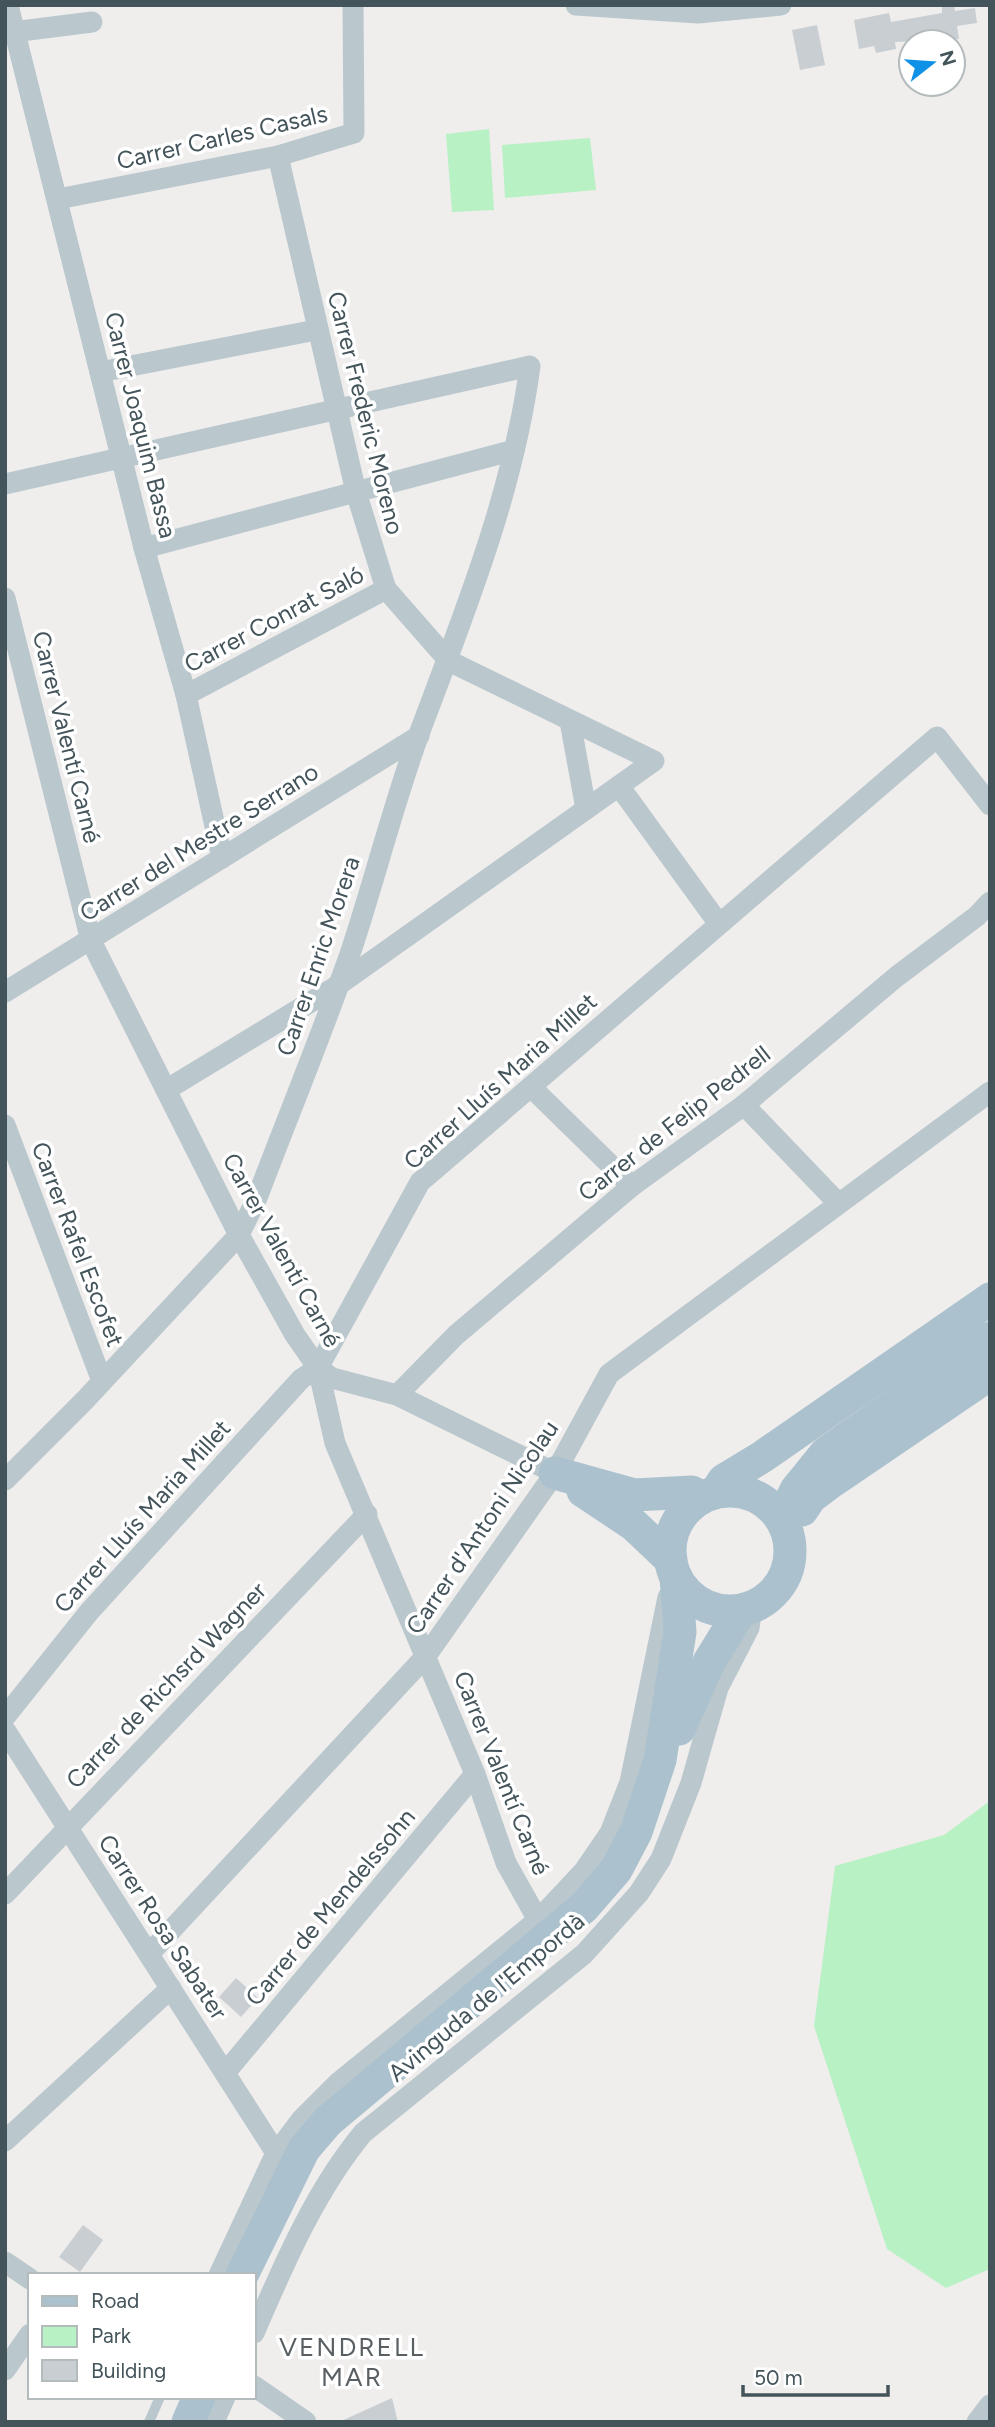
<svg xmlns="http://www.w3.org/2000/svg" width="995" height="2427" font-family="Figtree,sans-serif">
<rect width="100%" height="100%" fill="#f0eded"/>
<!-- green -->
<g fill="#b8f1c4">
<path d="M489,129L494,210L452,212L446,134Z"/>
<path d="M590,138L596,190L505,198L502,145Z"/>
<path d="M990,1801V2269L946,2288L887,2249L814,2026L835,1866L944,1835Z"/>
</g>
<!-- building -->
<g fill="#c9ced2">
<path d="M942,5H954L955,11L975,8L977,23L957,26L959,39L895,42L896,49L876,53L874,46L859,49L854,20L889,13L891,22L942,13Z"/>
<path d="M817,25L825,65L800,70L792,30Z"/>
<path d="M236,1978L258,1998L241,2017L219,1997Z"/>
<path d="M83,2225L103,2240L80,2272L59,2257Z"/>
<path d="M392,2398L398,2422H339Z"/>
</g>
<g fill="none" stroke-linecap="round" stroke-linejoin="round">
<!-- lane -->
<path stroke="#bac8cd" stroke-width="10" d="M149,2422L160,2397"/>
<!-- street -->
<g stroke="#bac8cd" stroke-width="21">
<path d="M8,5L144,548L186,695L222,858"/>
<path d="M576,5L698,13L781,5"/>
<path d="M5,33L92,22"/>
<path d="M58,199L278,156L354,133L353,5"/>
<path d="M100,372L316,330"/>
<path d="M5,484L530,366C513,494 464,614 419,734C393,805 375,879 351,951C322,1034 288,1116 257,1198L239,1235L85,1400L5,1480"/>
<path d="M144,548L514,450"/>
<path d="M5,598L91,941L239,1235L295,1335L318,1368L335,1443L475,1774L506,1863L538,1920"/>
<path d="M186,695L386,589"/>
<path d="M570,721L586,809"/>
<path d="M619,786L719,924"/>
<path d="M5,992L419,736"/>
<path d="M531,1087L632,1186"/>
<path d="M166,1090L337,986L654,761L449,661L386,589L356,492L278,156"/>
<path d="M744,1105L838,1203"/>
<path d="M5,1125L102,1381"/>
<path d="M318,1368L332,1378L397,1395L555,1473"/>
<path d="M397,1395L456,1335L632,1186L744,1105L896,977L977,916L990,902"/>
<path d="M5,1717L89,1612L301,1379L318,1368L420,1182L937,737L990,805"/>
<path d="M5,1730L276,2153"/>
<path d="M5,1894L367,1514"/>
<path d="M149,1954L426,1656L555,1473L609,1374L990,1092"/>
<path d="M225,2073L475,1774"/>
<path d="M5,2141L171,1988"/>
<path d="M5,2262L30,2279"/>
<path d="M219,2275L276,2153L301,2120L338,2083L538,1920L584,1871L610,1833L630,1782L668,1597"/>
<path d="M254,2333C284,2264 315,2191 363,2133L584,1954L639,1893L661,1859L691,1783L718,1688L749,1628L751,1614"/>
<path d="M5,2370L30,2334"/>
<path d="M254,2386L306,2422"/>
<path d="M214,2422L225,2397"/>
<path d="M977,2422L990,2405"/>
</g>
<!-- primary -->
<g stroke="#abc2ce" stroke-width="33">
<path d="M555,1473L634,1495L692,1492L701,1498"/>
<path d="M583,1491L634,1525L671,1560"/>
<circle cx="730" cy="1551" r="60"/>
<path d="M716,1492L724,1480L762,1457L990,1299"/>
<path d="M802,1510L810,1498L831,1482L990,1374"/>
<path d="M782,1519L796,1490L826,1453L990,1338"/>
<path d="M679,1729L709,1662L741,1610"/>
<path d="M242,2275L304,2149L328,2121L584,1907L616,1870L636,1832L660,1760L680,1632L676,1577"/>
<path d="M188,2422L199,2397"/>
</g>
</g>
<g text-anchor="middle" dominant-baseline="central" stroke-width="7" stroke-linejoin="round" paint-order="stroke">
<!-- street labels -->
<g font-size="24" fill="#44545b" stroke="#fff">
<text transform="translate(222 137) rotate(-13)">Carrer Carles Casals</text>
<text transform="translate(366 413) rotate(76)">Carrer Frederic Moreno</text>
<text transform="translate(141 425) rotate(76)">Carrer Joaquim Bassa</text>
<text transform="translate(274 619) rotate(-28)">Carrer Conrat Saló</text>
<text transform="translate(67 737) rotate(76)">Carrer Valentí Carné</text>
<text transform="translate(199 842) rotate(-32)">Carrer del Mestre Serrano</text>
<text transform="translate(318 956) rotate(-71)">Carrer Enric Morera</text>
<text transform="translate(500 1081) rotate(-42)">Carrer Lluís Maria Millet</text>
<text transform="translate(674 1123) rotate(-38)">Carrer de Felip Pedrell</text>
<text transform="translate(78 1244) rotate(69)">Carrer Rafel Escofet</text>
<text transform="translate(282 1250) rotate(61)">Carrer Valentí Carné</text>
<text transform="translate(142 1516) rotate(-48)">Carrer Lluís Maria Millet</text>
<text transform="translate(482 1527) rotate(-56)">Carrer d'Antoni Nicolau</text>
<text transform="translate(166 1685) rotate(-46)">Carrer de Richsrd Wagner</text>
<text transform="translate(502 1773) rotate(68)">Carrer Valentí Carné</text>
<text transform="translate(330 1907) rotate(-50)">Carrer de Mendelssohn</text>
<text transform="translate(163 1927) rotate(57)">Carrer Rosa Sabater</text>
<text transform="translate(486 1997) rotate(-40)">Avinguda de l'Empordà</text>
</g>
<!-- neighbourhood labels -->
<g font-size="26" letter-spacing="2" fill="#595f62" stroke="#fff">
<text x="352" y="2347">VENDRELL<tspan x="352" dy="30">MAR</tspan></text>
</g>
</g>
<!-- border -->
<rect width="995" height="2427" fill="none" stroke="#44545b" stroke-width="14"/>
<!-- legend -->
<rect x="28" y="2273" width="228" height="126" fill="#ffffff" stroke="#b4bbbd" stroke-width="2"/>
<rect x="42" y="2296" width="35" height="10" fill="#abc2ce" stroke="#b4bbbd" stroke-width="2"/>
<text x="91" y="2308" font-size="21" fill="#44545b">Road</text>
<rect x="42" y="2326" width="35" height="21" fill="#b8f1c4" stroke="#b4bbbd" stroke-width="2"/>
<text x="91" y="2343" font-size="21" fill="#44545b">Park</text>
<rect x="42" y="2360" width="35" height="21" fill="#c9ced2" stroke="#b4bbbd" stroke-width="2"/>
<text x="91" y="2378" font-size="21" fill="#44545b">Building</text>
<!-- north arrow -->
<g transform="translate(932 63) rotate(73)"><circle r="33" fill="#ffffff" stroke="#b4bbbd" stroke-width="2"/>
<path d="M0-5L12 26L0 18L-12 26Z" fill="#0f91e7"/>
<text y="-10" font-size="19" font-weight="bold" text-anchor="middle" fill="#44545b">N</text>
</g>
<!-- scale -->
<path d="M743 2385v10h145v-10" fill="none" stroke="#44545b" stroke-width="3.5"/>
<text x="754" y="2385" font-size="21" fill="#44545b" stroke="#ffffff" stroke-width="5" paint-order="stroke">50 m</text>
</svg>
